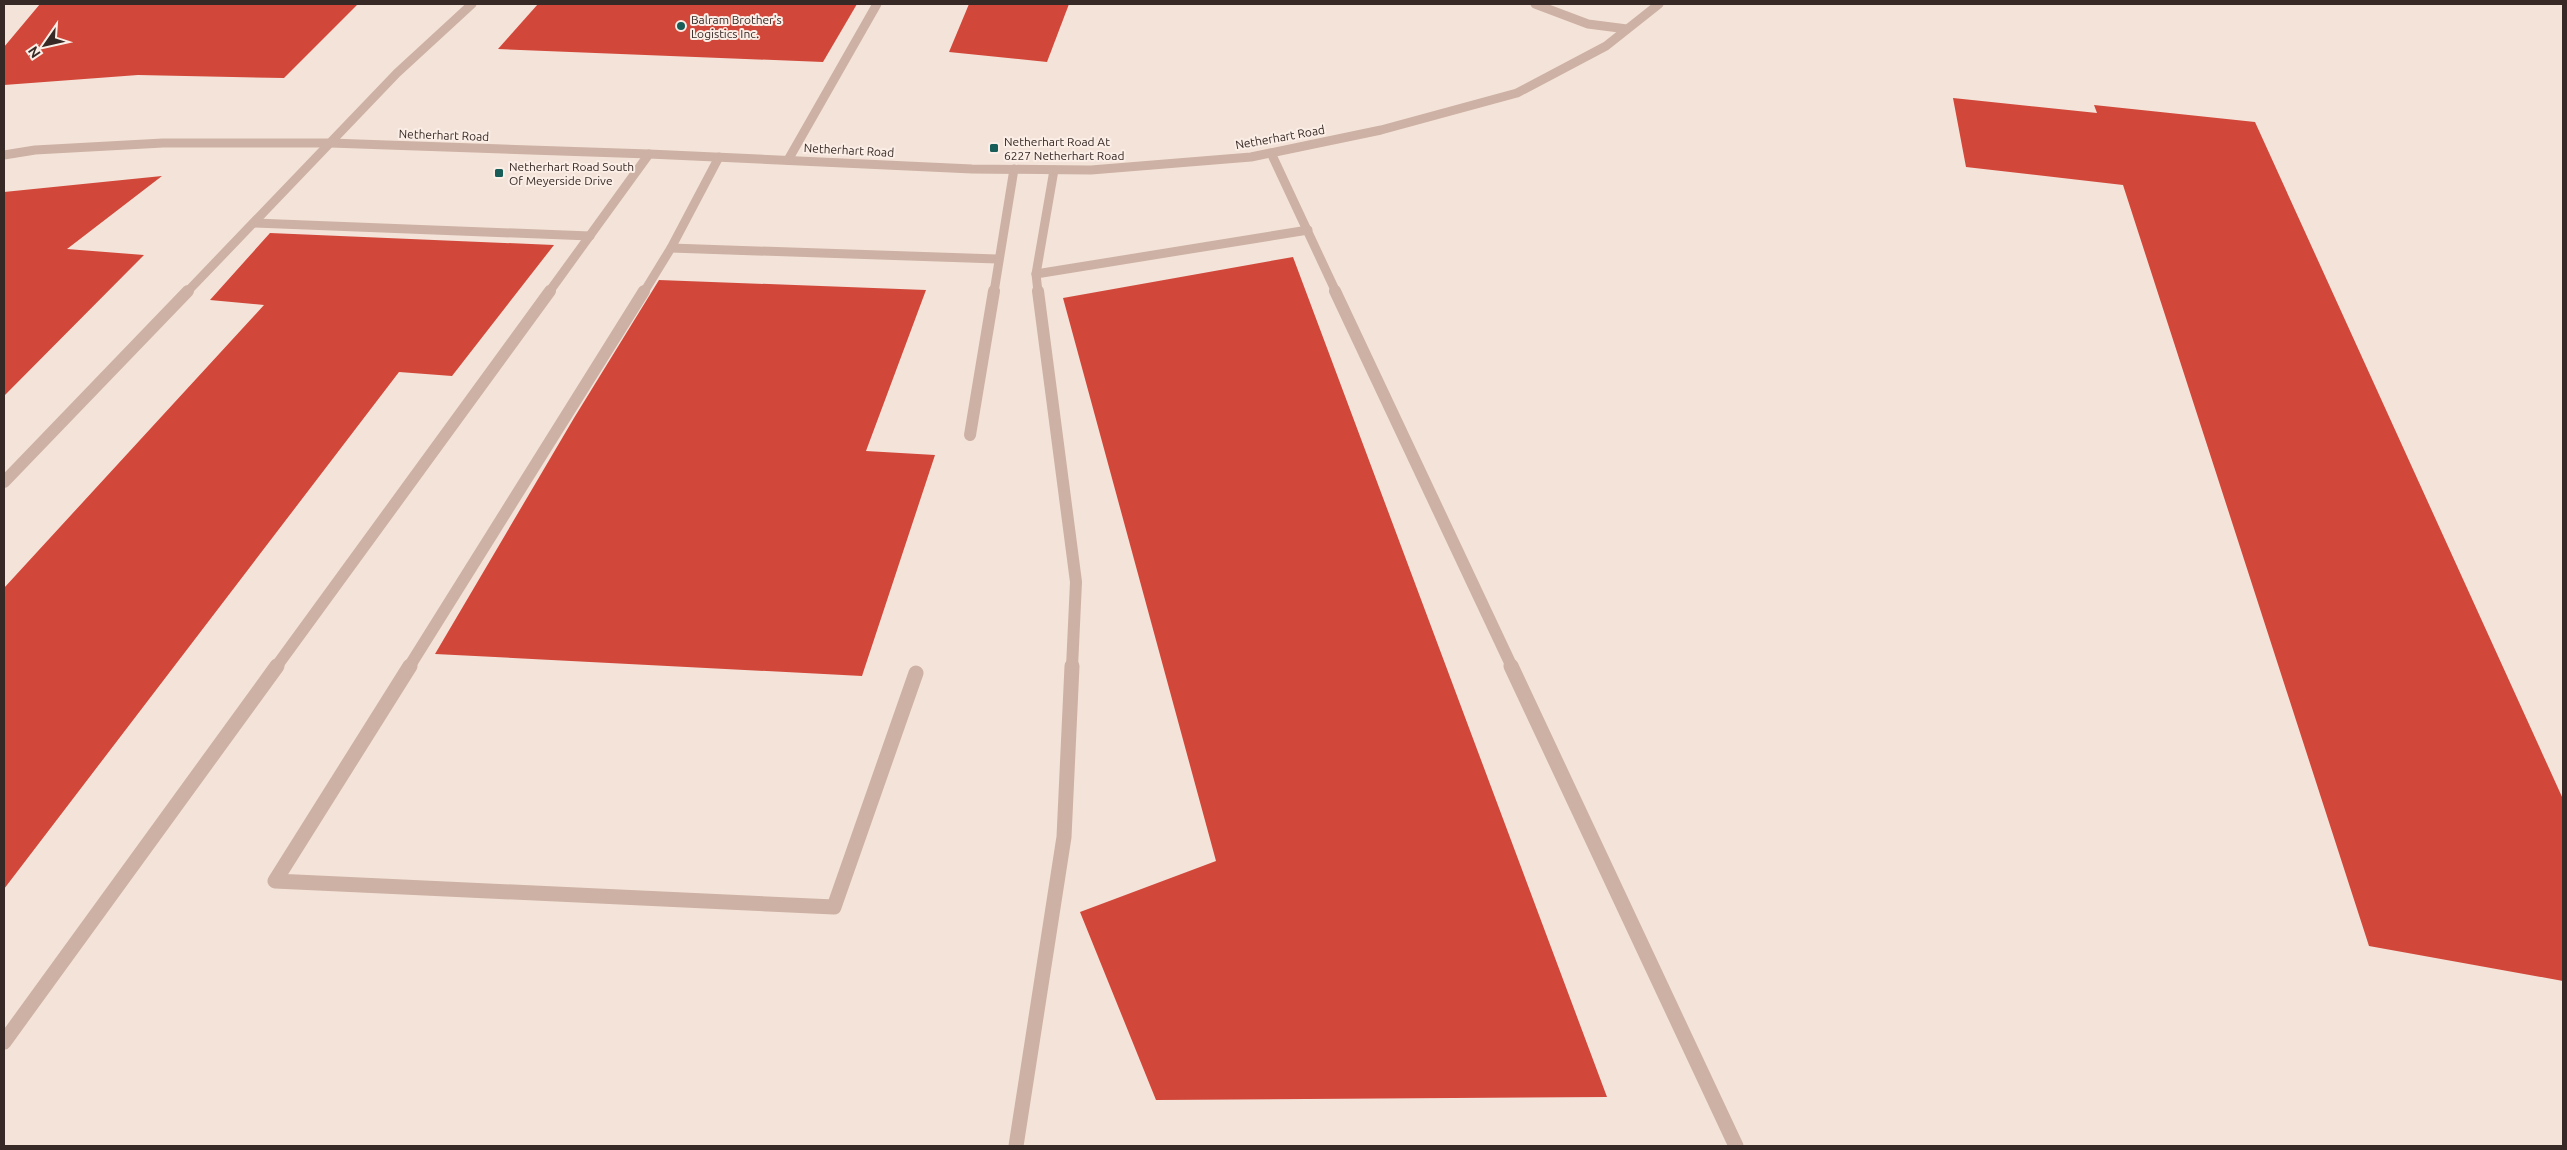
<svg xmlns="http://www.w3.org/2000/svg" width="2567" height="1150" font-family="Ubuntu,sans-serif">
<rect width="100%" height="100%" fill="#f4e3d9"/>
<!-- building -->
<g fill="#d1483a">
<path d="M40,4H358L284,78L138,75L4,85V47Z"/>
<path d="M538,4H857L823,62L498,49Z"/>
<path d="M969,4H1069L1047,62L949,52Z"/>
<path d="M1953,98L2097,113L2094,105L2255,122L2563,799V981L2369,946L2123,185L1966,167Z"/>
<path d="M162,176L67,249L144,255L4,396V192Z"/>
<path d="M270,233L554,245L452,376L399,372L4,889V588L264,305L210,300Z"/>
<path d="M1293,257L1607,1097L1156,1100L1080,912L1216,861L1063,298Z"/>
<path d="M659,280L926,290L866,451L935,455L862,676L435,654L574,418Z"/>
</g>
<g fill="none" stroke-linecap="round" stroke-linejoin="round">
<!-- lane-far2 -->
<g stroke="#cdb1a4" stroke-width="9">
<path d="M1535,4L1588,24L1627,29"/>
<path d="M1271,153L1336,292"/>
<path d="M788,160L877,4"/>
<path d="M255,223L590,236"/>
<path d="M671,248L997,259"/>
<path d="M1036,274L1308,230"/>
<path d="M187,292L397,73L472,4"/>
<path d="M549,292L649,154"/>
<path d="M644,292L671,248L719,157"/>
<path d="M994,292L1014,169"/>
<path d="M1038,292L1036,274L1054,170"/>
</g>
<!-- lane-far1 -->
<g stroke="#cdb1a4" stroke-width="12">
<path d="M1038,291L1076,582L1072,667"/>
<path d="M1335,291L1512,667"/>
<path d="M970,435L994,291"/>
<path d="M4,482L188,291"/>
<path d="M276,667L550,291"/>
<path d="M409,667L644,291"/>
</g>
<!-- lane -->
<g stroke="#cdb1a4" stroke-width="15">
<path d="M410,666L275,881L834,907L916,673"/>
<path d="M1511,666L1736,1146"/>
<path d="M4,1042L277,666"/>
<path d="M1016,1146L1064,837L1072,666"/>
</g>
<!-- street -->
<path stroke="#cdb1a4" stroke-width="9" d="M4,155L35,150L163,143H330L649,154L972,169L1091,170L1251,157L1381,130L1517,93L1606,46L1659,4"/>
</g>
<!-- markers -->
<g fill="#185d57" stroke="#fbeee6" stroke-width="2">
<circle cx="681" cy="26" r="5"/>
<rect x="989" y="143" width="10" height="10" rx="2.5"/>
<rect x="494" y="168" width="10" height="10" rx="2.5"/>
</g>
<g text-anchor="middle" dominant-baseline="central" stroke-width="4" stroke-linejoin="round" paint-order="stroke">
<!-- far-poi labels -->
<g font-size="12" fill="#372926" stroke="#fbeee6" text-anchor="start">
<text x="691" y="19">Balram Brother's<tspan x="691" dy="14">Logistics Inc.</tspan></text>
<text x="1004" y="141">Netherhart Road At<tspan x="1004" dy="14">6227 Netherhart Road</tspan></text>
<text x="509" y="166">Netherhart Road South<tspan x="509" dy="14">Of Meyerside Drive</tspan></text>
</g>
<!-- far-street labels -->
<g font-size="12" fill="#372926" stroke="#fbeee6">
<text transform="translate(444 135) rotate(2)">Netherhart Road</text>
<text transform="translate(1280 137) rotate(-10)">Netherhart Road</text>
<text transform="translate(849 150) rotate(3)">Netherhart Road</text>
</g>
</g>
<!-- border -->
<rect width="2567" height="1150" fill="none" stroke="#372926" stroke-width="10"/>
<!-- north arrow -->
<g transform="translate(45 45) rotate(236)" stroke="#fbeee6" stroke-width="4" paint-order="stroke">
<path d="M0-4L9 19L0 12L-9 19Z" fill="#372926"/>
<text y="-8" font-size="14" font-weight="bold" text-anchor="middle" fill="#372926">N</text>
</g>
</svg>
